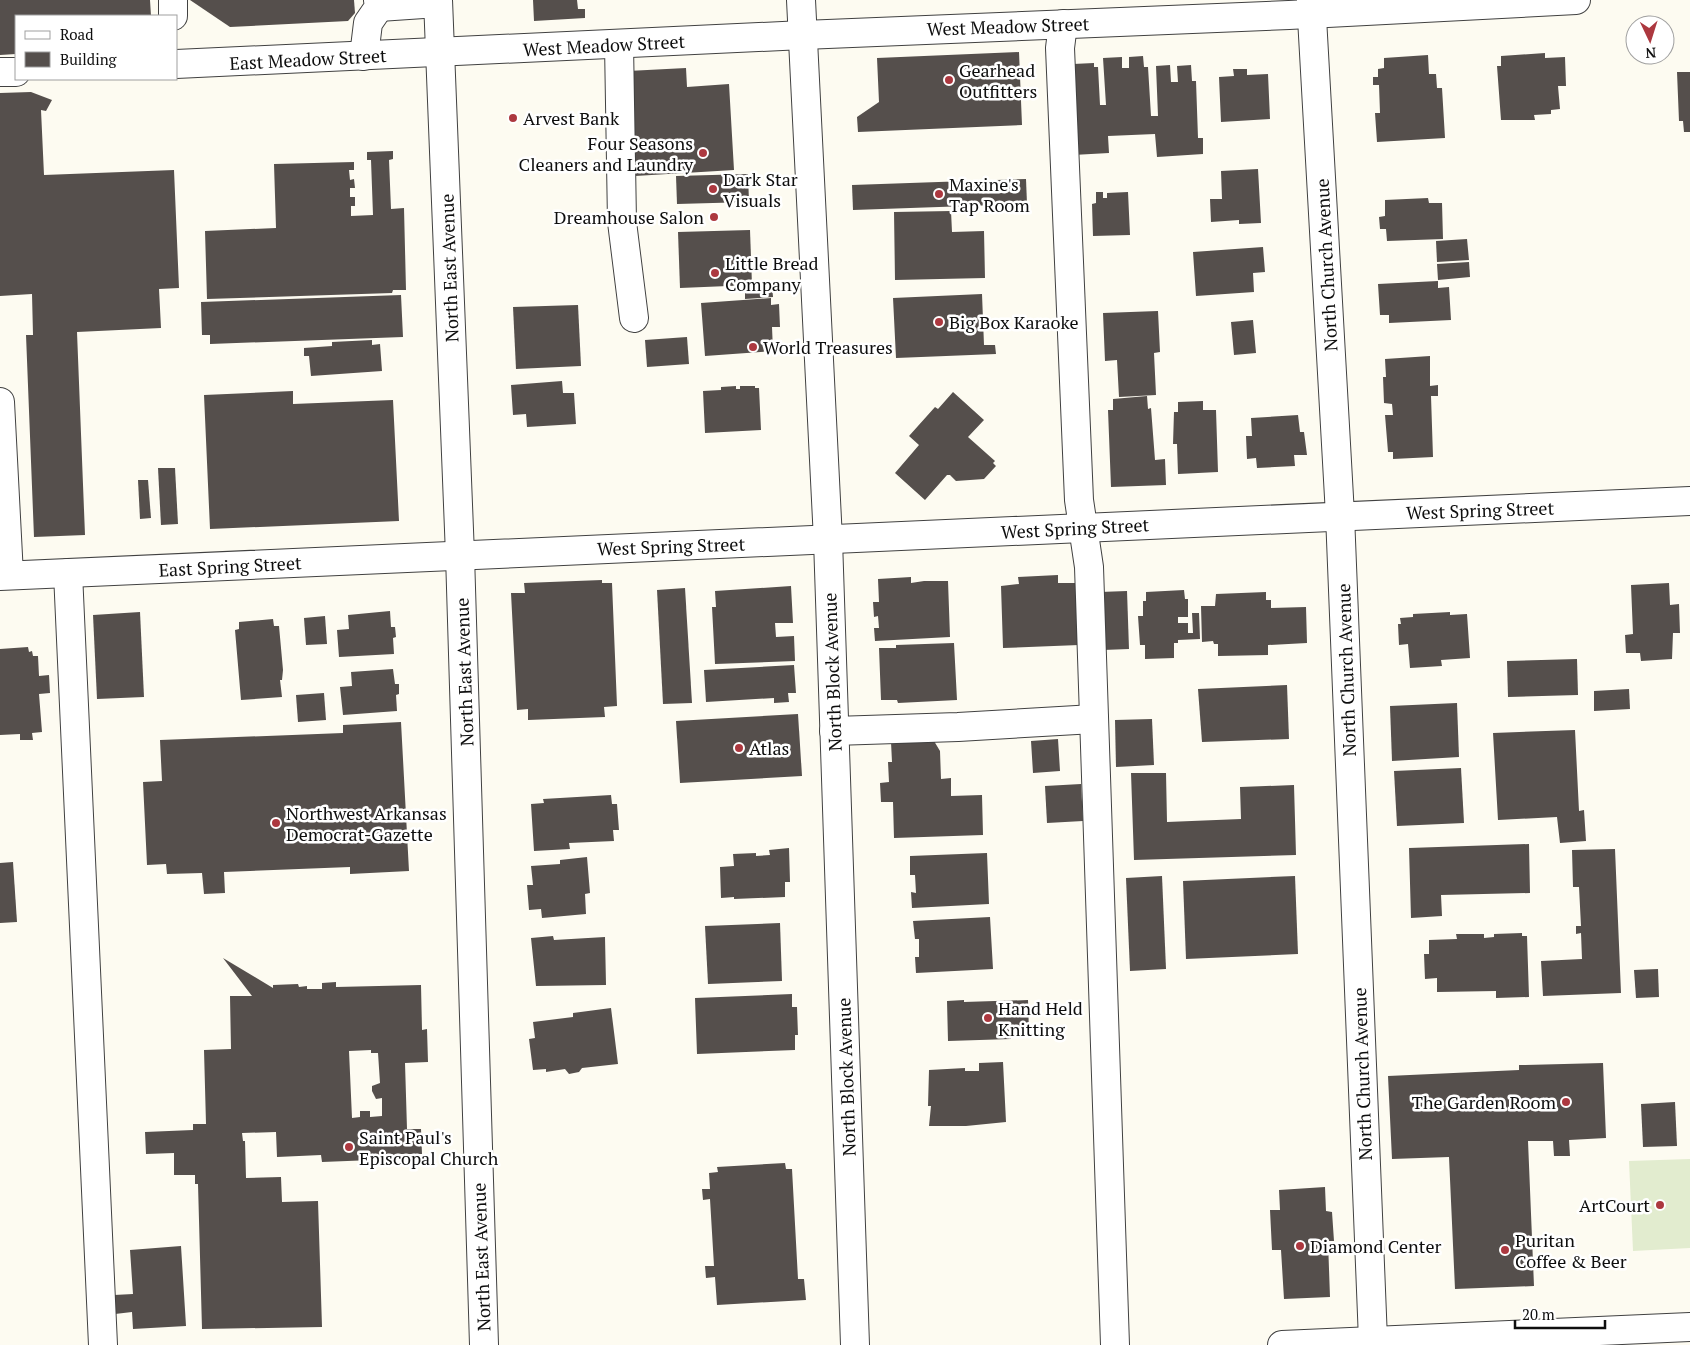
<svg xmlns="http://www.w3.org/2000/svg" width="1690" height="1345" font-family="'PT Serif',serif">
<rect width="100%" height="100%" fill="#fdfbf1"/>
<!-- pitch -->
<path fill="#e2eccf" d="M1690,1159V1248L1633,1251L1629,1161Z"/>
<!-- building -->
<g fill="#554f4c" fill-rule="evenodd">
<path d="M0,0H150L151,16H16V54L0,55Z"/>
<path d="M190,0H354L355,13L348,21L230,27Z"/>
<path d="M533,0H577L578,9H585V18L534,21Z"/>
<path d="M1019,52L1022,125L858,132L857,117L879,102L877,58Z"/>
<path d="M1545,53V58L1565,57L1566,86H1558L1560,109L1551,110V114L1534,115L1535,120H1501L1497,66H1501V56Z"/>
<path d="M1428,55L1429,74H1436L1437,88H1442L1445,138L1377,142L1375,113H1380L1379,85H1373V77H1378V69L1384,68V58Z"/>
<path d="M1143,56L1144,67H1148L1151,116H1158L1156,66L1170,65L1171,82H1178L1177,66L1191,65L1192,81H1196L1198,138H1203V154L1157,157L1155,134L1108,136L1109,153L1073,155V64L1094,63V67H1098L1100,105H1106L1103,58L1122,57V68H1129V57Z"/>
<path d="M686,68L687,87L729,84L734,170L635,176L628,71Z"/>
<path d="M1233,69H1247V75L1268,74L1270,119L1221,122L1219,77L1234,76Z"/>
<path d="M1677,72H1690V132H1684L1683,121H1679Z"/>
<path d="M31,92L52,100L46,111L41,110L44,175L174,170L179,288L159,289L161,328L77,332L85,535L34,537L26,335H33L32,294L0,296V93Z"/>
<path d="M393,151V159L389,160L391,209L404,208L406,290H393L392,293L207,299L205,231L276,228L274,164L354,162V170H349L350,180L354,179L355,188H350V197H355V206H351V216L373,215L371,160H367V152Z"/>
<path d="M1258,169L1261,223L1239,224V220L1211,222L1210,199H1222L1221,171Z"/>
<path d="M748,174L749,202L677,204L676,176Z"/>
<path d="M1026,179L1027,204L853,210L852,185Z"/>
<path d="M1096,192H1103V198H1107V193L1128,192L1130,235L1093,236L1092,204L1096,203Z"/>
<path d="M1428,198L1429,203H1442L1443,239L1387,241L1386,229H1380L1379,217L1385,216V200Z"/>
<path d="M951,211L952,232L984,231L985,278L895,280L894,212Z"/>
<path d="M750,230L752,285L680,288L678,232Z"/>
<path d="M1467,239L1469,260L1437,262L1436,241Z"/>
<path d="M1263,247L1265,272L1253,273L1254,292L1196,296L1193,252Z"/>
<path d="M1469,262L1470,277L1438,280L1437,264Z"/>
<path d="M1438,281V288L1449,287L1451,320L1389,323V315H1380L1378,284Z"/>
<path d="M772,285L773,297L745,299V287Z"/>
<path d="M982,294L984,345H995L996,354L896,358L893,298Z"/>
<path d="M401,295L403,337L210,344V335H202L201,302Z"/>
<path d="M771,298V305L779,304L780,327H772L773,351L705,356L701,303Z"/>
<path d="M578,305L581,366L516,369L513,307Z"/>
<path d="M1158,311L1160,352L1154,353L1156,395L1119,397L1117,360L1105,361L1103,313Z"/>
<path d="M1253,320L1256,353L1234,355L1231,322Z"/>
<path d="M687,337L689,364L647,367L645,340Z"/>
<path d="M372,340V345L380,344L382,371L311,376L309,356H304V348L332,346V342Z"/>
<path d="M1430,356V386L1438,385V396H1431L1433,457L1393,459V452H1388L1385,415H1393L1392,404L1384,403L1383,377H1386L1385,359Z"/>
<path d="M562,381L563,393H574L576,424L527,427L526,414L513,415L511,385Z"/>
<path d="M736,386V389H740V386H755V388H759L761,430L705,433L703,391L721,390V387Z"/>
<path d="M293,391V404L393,400L399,521L210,529L204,395Z"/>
<path d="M953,392L984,420L968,437L995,461L993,463L996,466L984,479L956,481L950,475H947L925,500L895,473L919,445L909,436L935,407L938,409Z"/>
<path d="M1147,396L1148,409L1151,408L1155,460L1165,459L1166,485L1111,487L1108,410H1113V399Z"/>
<path d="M1203,401V410H1216L1218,472L1178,474L1177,444H1173L1174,412H1178V402Z"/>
<path d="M1298,415L1300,432H1304L1307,455H1294L1295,466L1257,468L1256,458L1247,459L1246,436H1252L1251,418Z"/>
<path d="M158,468H175L178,524L161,525Z"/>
<path d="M138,480H148L151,518L140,519Z"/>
<path d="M1058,575V583H1076L1079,645L1003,648L1001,586L1019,584L1018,577Z"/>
<path d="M911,577V583L924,581H948L950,637L875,641L874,628H879L878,616L874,617L873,602H879L878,579Z"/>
<path d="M602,580V583H612L617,706L604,707L605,717L528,720V709L517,710L511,593H525L524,583Z"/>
<path d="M1669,583L1670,605L1679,604L1680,633H1673L1672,659L1641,661L1640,653H1626L1625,635L1633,634L1631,585Z"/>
<path d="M791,586L793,623H775L776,637L794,636L795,661L715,664L712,607H716L715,591Z"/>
<path d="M685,588L692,703L663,704L657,590Z"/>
<path d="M1184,590L1185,599H1188V617H1178V623H1188V633H1193L1192,613H1199L1200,639L1178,640V643H1174V658L1145,659V645H1140L1138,616H1143V601H1146V592Z"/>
<path d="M1127,591L1129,649L1103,650L1100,592Z"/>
<path d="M1266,592V600H1271V608L1306,607L1307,643L1268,645V655L1218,656V644H1214L1213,641L1202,642L1201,606H1215L1216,594Z"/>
<path d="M390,611L391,627H395L396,637L393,638L394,654L339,657L337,630L349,629L348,615Z"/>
<path d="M140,612L144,697L97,699L93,615Z"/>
<path d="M1450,612V615L1467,614L1470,658L1441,660L1442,666L1410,668L1408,644L1399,645L1398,624H1401L1400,618L1413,617V614Z"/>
<path d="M325,616L327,644L306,645L304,618Z"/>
<path d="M273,619L274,626H279L283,670L282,680H280L282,697L241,700L235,630L239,629V622Z"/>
<path d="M954,643L957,700L898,703L897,700H881L879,648H896V645Z"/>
<path d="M28,647L29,652L32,651L33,656H38L39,676L49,675L50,693L39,694L42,732L32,733L33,740H20V734L0,735V649Z"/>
<path d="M1577,659L1578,695L1508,697L1507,661Z"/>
<path d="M794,665L796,693H788L789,702L774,703V698L706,702L704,670Z"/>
<path d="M393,669L395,684H399V694L396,695L397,711L343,715L340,687L352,686L351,672Z"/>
<path d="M1287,685L1289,739L1202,742L1198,689Z"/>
<path d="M1629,689L1630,709L1594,711V691Z"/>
<path d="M324,693L326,720L298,722L296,695Z"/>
<path d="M1457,703L1459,757L1392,761L1390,706Z"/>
<path d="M798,714L802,776L680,783L676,721Z"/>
<path d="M1152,719L1154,765L1116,767L1115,720Z"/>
<path d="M401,722L409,871L350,874V867L224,872L225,893L204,894L202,873L167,874L166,864L147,865L143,782L162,781L160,740L343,733V725Z"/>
<path d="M1575,730L1579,811L1584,810L1586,841L1560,843L1557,817L1498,820L1493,733Z"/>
<path d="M1058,739L1060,771L1033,773L1031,741Z"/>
<path d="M934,741L940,751L941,779L951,778V796L982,795L983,835L894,838L893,802H881L880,783L889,782L888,762H892L891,742Z"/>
<path d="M1461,768L1464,823L1397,826L1394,771Z"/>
<path d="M1131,773H1166L1167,822L1241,819L1240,787L1294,785L1296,855L1134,860Z"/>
<path d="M1081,784L1083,821L1047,823L1045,786Z"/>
<path d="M611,795L612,804H617L619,830H613L614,841L569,843L570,849L534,851L531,804L544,803L543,799Z"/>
<path d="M1529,844L1530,893L1441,895L1442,916L1411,918L1409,848Z"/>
<path d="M789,848L790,882H785V897L734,899V897L721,898L720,867L734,866L733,854L756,853V856L770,855L769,850Z"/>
<path d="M1615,849L1621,993L1543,996L1541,961L1582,959L1581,933L1576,934V926H1581L1579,887H1573L1572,850Z"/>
<path d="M987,853L989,904L912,908L911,892L916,893L915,875H910V856Z"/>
<path d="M587,857L590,893L585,894L586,914L542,918L541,909L529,910L527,885H533L531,866L560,864V860Z"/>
<path d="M13,862L17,922L0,923V863Z"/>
<path d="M1162,876L1166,969L1130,971L1126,878Z"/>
<path d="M1295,876L1298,954L1186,959L1183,881Z"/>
<path d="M990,917L993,969L916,973L915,957H919V939H915L913,921Z"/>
<path d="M780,923L782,981L708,984L705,926Z"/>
<path d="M1522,933V936H1527L1529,997L1496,998V991L1437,992V978L1425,979L1424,954H1429V940L1457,939L1456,934H1484V938L1494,937V934Z"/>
<path d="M553,936L554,940L605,937L606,985L536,986L531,938Z"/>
<path d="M223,958L273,988V985L298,984L299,987L307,986V989H322V983L336,982V987L421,985L422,1030L427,1029L428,1062L405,1063L407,1129H421L422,1154H398V1159L322,1162L321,1155L277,1157L276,1132L242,1133L243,1141H245L246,1178L281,1177L282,1202L318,1201L322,1327L202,1329L198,1184H195V1175H174V1153L146,1154L145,1132L193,1130V1124H206L204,1050L231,1049L230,996H252ZM371,1050V1053H378L380,1083L372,1086V1091L376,1099L382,1098V1116L370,1117V1111H360V1117L352,1118L349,1051Z"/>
<path d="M1658,969L1659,997L1636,998L1634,970Z"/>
<path d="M792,994V1007H797L798,1035H795V1050L697,1054L695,998Z"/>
<path d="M964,1000V1002L1028,1000L1029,1033L1011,1034V1039L948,1041L947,1001Z"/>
<path d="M611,1008L618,1064L582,1068L579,1072L569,1074L565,1069L546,1072V1069L533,1070L529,1039L535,1038L533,1022L573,1017V1013Z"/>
<path d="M1003,1062L1006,1122L966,1126H929L931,1106H928L929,1070L965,1068V1071H979V1063Z"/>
<path d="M1603,1063L1606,1138L1569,1140L1570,1156H1554L1553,1141H1528L1534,1286L1455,1289L1449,1157L1392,1159L1388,1076L1519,1070V1065H1525Z"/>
<path d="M1675,1102L1677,1146L1643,1147L1641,1104Z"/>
<path d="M785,1163L786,1169H792L798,1279H804L806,1300L717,1305L715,1277L706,1278L705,1266H714L710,1199L703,1200L702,1189H710L709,1173L718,1172L717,1167Z"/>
<path d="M1325,1187L1326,1211L1332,1212L1334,1241H1328L1330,1297L1284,1299L1281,1250H1272L1270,1210H1280L1279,1190Z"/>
<path d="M181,1246L186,1326L133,1329L132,1312L115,1314L114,1295L133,1294L130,1250Z"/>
</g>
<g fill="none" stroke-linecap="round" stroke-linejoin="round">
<!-- minor casing -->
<g stroke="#414141" stroke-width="30">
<g id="minor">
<path d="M173,0V16"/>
<path d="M438,0L460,555L484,1345"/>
<path d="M801,0L828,540L855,1345"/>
<path d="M1311,0L1340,515L1373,1340"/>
<path d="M379,7L438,3"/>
<path d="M1063,24L1060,48L1079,500L1089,567L1115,1345"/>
<path d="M619,44L622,222L634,318"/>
<path d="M364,56L368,23L379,7L378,0"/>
<path d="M176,64L803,35L1289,15L1576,0"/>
<path d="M0,72H16"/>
<path d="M0,402L9,575"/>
<path d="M68,573L103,1345"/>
<path d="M0,576L1690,501"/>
<path d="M834,731L958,727L1094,719"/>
<path d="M1282,1345L1690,1327"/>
</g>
</g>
<!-- minor -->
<use href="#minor" stroke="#fff" stroke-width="28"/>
</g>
<!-- markers -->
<g fill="#ac383f" stroke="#fff" stroke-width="2">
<circle cx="949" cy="80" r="5"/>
<circle cx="513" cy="118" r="5"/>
<circle cx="703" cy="153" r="5"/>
<circle cx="713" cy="189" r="5"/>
<circle cx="939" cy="194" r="5"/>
<circle cx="714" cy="217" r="5"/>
<circle cx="715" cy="273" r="5"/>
<circle cx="939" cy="322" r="5"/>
<circle cx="753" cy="347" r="5"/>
<circle cx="739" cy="748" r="5"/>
<circle cx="276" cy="823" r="5"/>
<circle cx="988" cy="1018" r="5"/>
<circle cx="1566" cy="1102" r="5"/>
<circle cx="349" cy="1147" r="5"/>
<circle cx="1660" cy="1205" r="5"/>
<circle cx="1300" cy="1246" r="5"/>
<circle cx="1505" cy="1250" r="5"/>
</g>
<g text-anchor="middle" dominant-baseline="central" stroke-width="5" stroke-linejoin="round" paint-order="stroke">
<!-- street labels -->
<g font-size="18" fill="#0e0e0e" stroke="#fff">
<text transform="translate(1008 26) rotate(-2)">West Meadow Street</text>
<text transform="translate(604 45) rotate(-3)">West Meadow Street</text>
<text transform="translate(308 59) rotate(-3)">East Meadow Street</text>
<text transform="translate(1326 265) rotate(-93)">North Church Avenue</text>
<text transform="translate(449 268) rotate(-92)">North East Avenue</text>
<text transform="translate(1480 510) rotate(-2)">West Spring Street</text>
<text transform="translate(1075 528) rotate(-3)">West Spring Street</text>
<text transform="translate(671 546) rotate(-2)">West Spring Street</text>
<text transform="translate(230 566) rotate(-3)">East Spring Street</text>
<text transform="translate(1346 670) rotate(-92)">North Church Avenue</text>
<text transform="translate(464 672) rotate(-92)">North East Avenue</text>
<text transform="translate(832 672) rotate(-92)">North Block Avenue</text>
<text transform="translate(1362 1074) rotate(-92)">North Church Avenue</text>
<text transform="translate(846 1077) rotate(-92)">North Block Avenue</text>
<text transform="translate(481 1257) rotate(-92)">North East Avenue</text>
</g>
<!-- poi labels -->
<g font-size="18" fill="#0e0e0e" stroke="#fff" text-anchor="start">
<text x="959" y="70">Gearhead<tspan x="959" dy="21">Outfitters</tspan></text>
<text x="523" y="118">Arvest Bank</text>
<text x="693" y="143" text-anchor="end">Four Seasons<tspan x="693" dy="21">Cleaners and Laundry</tspan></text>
<text x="723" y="179">Dark Star<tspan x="723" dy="21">Visuals</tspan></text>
<text x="949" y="184">Maxine's<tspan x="949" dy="21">Tap Room</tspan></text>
<text x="704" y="217" text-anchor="end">Dreamhouse Salon</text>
<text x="725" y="263">Little Bread<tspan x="725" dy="21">Company</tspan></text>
<text x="949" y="322">Big Box Karaoke</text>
<text x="763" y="347">World Treasures</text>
<text x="749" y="748">Atlas</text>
<text x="286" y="813">Northwest Arkansas<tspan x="286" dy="21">Democrat-Gazette</tspan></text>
<text x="998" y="1008">Hand Held<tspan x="998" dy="21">Knitting</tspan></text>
<text x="1556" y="1102" text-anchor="end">The Garden Room</text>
<text x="359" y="1137">Saint Paul's<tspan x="359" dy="21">Episcopal Church</tspan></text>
<text x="1650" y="1205" text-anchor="end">ArtCourt</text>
<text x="1515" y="1240">Puritan<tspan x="1515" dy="21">Coffee &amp; Beer</tspan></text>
<text x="1310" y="1246">Diamond Center</text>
</g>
</g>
<!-- legend -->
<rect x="15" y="15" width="162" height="65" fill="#ffffff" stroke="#9f9f9f"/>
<rect x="25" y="31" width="25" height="8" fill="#ffffff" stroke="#9f9f9f"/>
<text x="60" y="40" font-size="15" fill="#0e0e0e">Road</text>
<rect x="25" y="52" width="25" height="15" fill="#554f4c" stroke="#9f9f9f"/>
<text x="60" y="65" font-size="15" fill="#0e0e0e">Building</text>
<!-- north arrow -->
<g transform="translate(1650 40) rotate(176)"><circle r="24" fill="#ffffff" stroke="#9f9f9f"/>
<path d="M0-4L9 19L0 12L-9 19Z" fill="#ac383f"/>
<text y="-8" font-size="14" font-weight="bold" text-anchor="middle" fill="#0e0e0e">N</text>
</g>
<!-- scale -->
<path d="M1515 1320v8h90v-8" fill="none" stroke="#0e0e0e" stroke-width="2.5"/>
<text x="1522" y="1320" font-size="15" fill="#0e0e0e" stroke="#ffffff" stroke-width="4" paint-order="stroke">20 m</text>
</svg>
